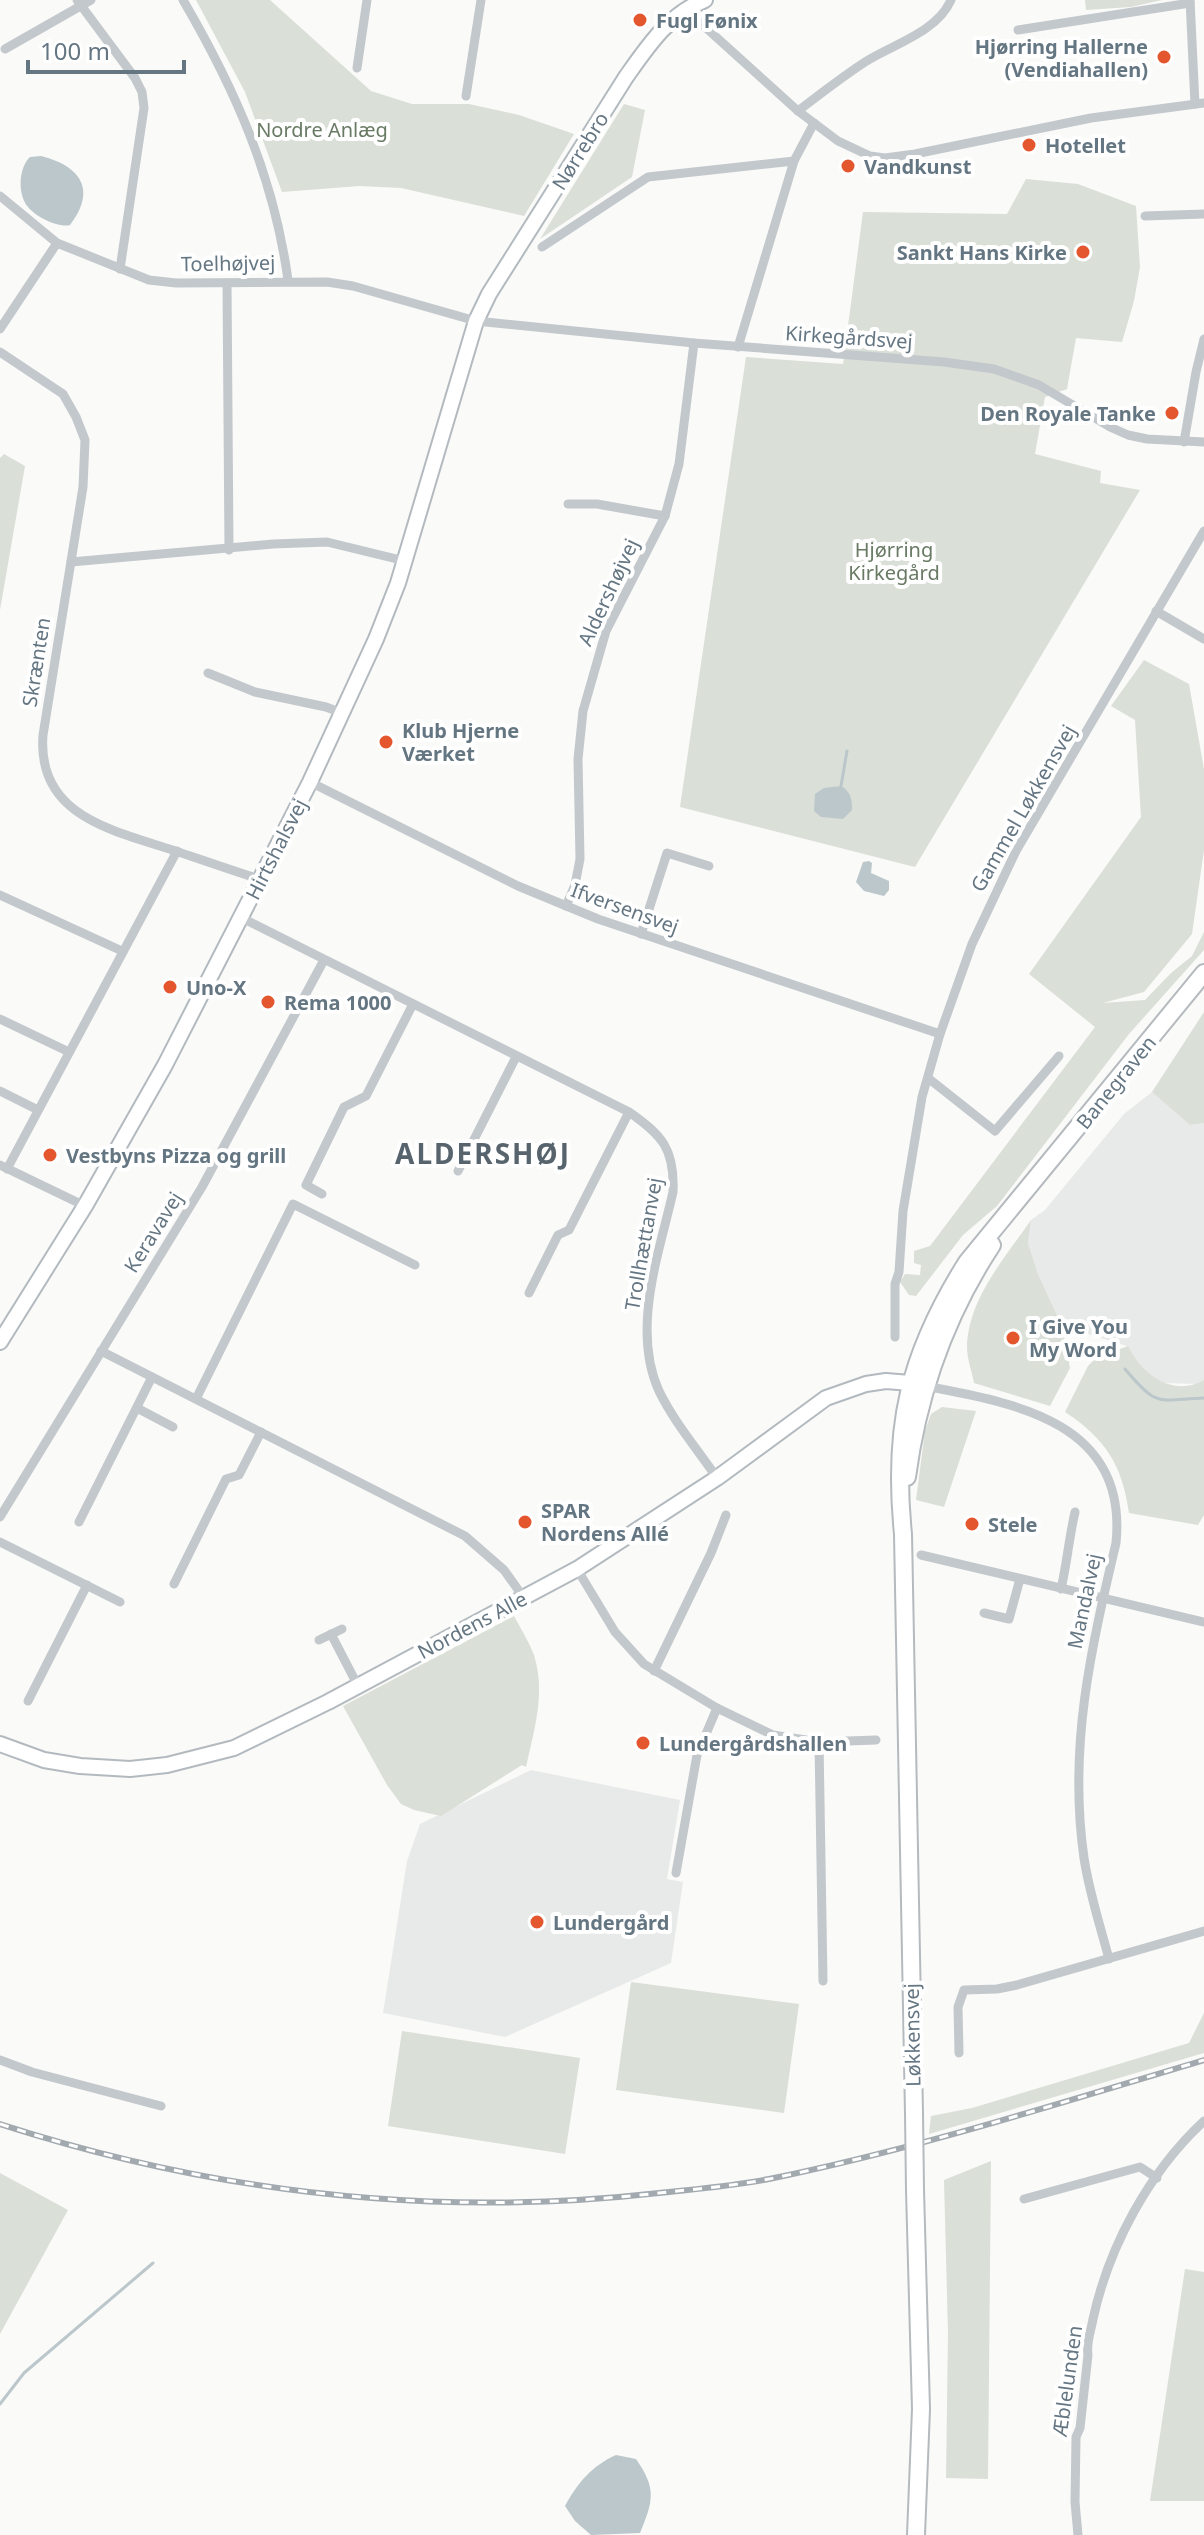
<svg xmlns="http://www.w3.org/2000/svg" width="1204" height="2535" font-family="'Noto Sans',sans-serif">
<rect width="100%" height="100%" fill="#fafaf8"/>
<!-- built -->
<g fill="#e8e9e9">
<path d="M1152,1092L1190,1125L1204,1123V1380L1197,1384L1164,1383L1152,1377L1135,1362L1127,1346L1062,1326L1038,1274L1028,1243L1031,1220L1045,1210L1124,1114Z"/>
<path d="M531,1770L680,1800L667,1879L683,1882L671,1963L505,2037L383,2013L407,1861L420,1824Z"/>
</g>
<!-- green -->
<g fill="#dadfd7">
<path d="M196,0H270L371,91L412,104H469L519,115L574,134L524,216L401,188L359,186L282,192L245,92Z"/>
<path d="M1085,0H1162L1131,7L1086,10Z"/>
<path d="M624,104L645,110L632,177L540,239Z"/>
<path d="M1026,179L1078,184L1136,206L1140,267L1134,301L1122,342L1076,338L1067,389L1045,397L1035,454L1101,471L1100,483L1140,490L915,867L680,807L746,357L843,364L863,212L1007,214Z"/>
<path d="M4,454L25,466L0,610V458Z"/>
<path d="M1144,660L1189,684L1204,769V850L1192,934L1144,992L1103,1003L1145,1000L1171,973L1192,956L1204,932V950L1129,1034L997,1206L963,1235L916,1296L909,1295L900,1282L905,1274L920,1275L921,1265L914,1263V1251L930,1246L1095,1027L1029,974L1141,817L1135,720L1111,706Z"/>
<path d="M1204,1012V1123L1190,1125L1152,1092Z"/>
<path d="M1031,1220L1028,1243L1038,1274L1062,1326L1070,1368L1050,1406L974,1383C972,1372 967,1359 967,1347C968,1299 1005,1258 1031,1220Z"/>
<path d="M1128,1346C1141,1374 1173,1398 1204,1380V1515L1198,1525L1129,1513C1122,1465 1106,1439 1065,1412L1088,1366L1096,1358Z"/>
<path d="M942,1407L976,1411L944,1507L916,1500L925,1431L931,1414Z"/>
<path d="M514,1616C521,1629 529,1642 534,1655C546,1693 534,1730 526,1767L522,1765L441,1816L414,1810L401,1804L387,1785L343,1706Z"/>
<path d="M631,1982L799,2004L784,2113L616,2090Z"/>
<path d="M1204,2013V2053L929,2134L931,2116L972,2108L1189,2043Z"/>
<path d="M402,2031L580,2058L565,2154L388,2126Z"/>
<path d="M991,2161L988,2479L946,2478L948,2333L944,2180Z"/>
<path d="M0,2173L68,2210L0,2334Z"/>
<path d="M1185,2269L1204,2272V2501H1150Z"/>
</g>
<!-- water -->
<g fill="#bbc7cb">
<path d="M41,156C81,166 97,190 70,225C58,228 36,217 28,207C17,194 19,167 30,157Z"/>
<path d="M841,786C851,792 852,799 852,810L843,819L821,817L814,811L815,794L824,788Z"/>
<path d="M869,861L872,863L871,873L889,881V890L884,896L864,891L856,882L863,862Z"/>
<path d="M616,2455L636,2459C657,2489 653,2501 640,2533L591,2535L575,2521L565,2506C578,2482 592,2466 616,2455Z"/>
</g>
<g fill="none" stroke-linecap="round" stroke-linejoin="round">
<!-- stream -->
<g stroke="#bbc7cb" stroke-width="3">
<path d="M841,786L847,751"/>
<path d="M1125,1369C1158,1408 1156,1400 1204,1398"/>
<path d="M0,2404L24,2373L153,2263"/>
</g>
<!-- secondary casing -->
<g stroke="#b3babf" stroke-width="18">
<g id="secondary">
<path d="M0,1342L85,1206L165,1065L310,782L376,639L398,583L476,321L489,294L626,77C648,46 669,14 705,0"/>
<path d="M0,1744L44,1760L80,1766L130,1769L167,1765L234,1748L328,1702L577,1569L717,1478L826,1398L866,1384L886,1381L910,1383"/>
</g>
</g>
<!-- primary casing -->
<g stroke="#b5babe" stroke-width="20">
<g id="primary">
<path d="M907,1477C918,1394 946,1315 992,1245"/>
<path d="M914,2113L903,1534C892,1426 909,1354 967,1262L1204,973"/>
<path d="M915,2190L921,2409L916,2535"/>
</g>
</g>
<!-- street -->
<g stroke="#c3c8cc" stroke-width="9">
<path d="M77,0L135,78L142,92L144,108L120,269"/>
<path d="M183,0C235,89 274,177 288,280"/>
<path d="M1190,0L1195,104"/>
<path d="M684,8L798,111L838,141L870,156L885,158L915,154L1091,118L1204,103"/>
<path d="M1018,30L1190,3"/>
<path d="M5,49L91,0"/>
<path d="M357,68L367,0"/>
<path d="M466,96L481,0"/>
<path d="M798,111C820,94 842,77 865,62C894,44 937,32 951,0"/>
<path d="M0,196L57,243L149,280L176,283L327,282L353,286L476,321L694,343L944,362L994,369L1039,385L1110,427L1128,435L1147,439L1204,442"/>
<path d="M1145,216L1204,214"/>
<path d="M542,247L648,177L794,161"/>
<path d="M227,283L229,550"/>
<path d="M0,329L57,243"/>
<path d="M738,347L794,161L814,123"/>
<path d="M0,352L63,394L76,417L85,440L83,487L43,735C37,813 107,829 166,848C197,858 228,869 259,879"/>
<path d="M1184,442L1196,372L1204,339"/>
<path d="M568,504H597L665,516"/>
<path d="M71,562L273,544L327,542L405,561"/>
<path d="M1156,611L1204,639"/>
<path d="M208,673L255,692L326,707L342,713"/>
<path d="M310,782L518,886L598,919L940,1034"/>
<path d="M0,895L122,951"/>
<path d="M566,906L575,885L580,859L578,759L583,711L606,631L665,516L679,464L694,343"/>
<path d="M240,917L629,1112C662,1135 675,1149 673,1192C659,1254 631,1329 659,1391C674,1422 698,1450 717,1478"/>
<path d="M641,934L667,853L709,866"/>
<path d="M0,1019L69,1052"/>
<path d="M928,1078L995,1131L1059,1056"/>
<path d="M0,1091L38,1110"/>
<path d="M0,1165L85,1206"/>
<path d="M7,1169L177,851"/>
<path d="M458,1171L516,1057"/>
<path d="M322,1194L306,1185L344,1107L366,1096L413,1004"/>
<path d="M529,1293L558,1235L569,1230L629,1112"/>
<path d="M895,1337V1284L899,1272L903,1211L922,1097L940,1034L972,944L1016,851L1204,531"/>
<path d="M101,1351L465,1536L504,1570L524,1598"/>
<path d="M925,1386C1017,1403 1128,1423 1116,1543C1091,1649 1068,1747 1084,1858C1089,1892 1100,1925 1109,1959"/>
<path d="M196,1399L293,1204L415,1265"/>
<path d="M137,1408L173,1427"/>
<path d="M0,1517L202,1187L324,960"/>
<path d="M79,1522L152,1377"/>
<path d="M0,1542L120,1602"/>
<path d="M921,1555L1204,1622"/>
<path d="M577,1569L615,1632L644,1664L717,1708L773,1735L819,1742L876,1740"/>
<path d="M174,1584L226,1479L239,1475L261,1432"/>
<path d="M1061,1589C1067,1563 1069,1538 1075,1512"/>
<path d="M984,1613L1009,1619L1020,1579"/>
<path d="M331,1634L358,1686"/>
<path d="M319,1640L342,1629"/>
<path d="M654,1671L711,1553L726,1515"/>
<path d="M28,1701L87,1585"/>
<path d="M819,1742L823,1981"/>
<path d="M676,1873L697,1755L717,1708"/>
<path d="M959,2053L958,2007L964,1990L997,1989L1017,1985L1204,1931"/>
<path d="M0,2060L32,2072L161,2106"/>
<path d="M1024,2199L1140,2167L1157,2178"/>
<path d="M1078,2535L1075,2502L1076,2437L1080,2428L1088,2355C1086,2343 1091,2331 1093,2319C1109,2246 1149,2172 1204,2121"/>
</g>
<!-- secondary -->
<use href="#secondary" stroke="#fff" stroke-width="14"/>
<!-- primary -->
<use href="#primary" stroke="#fff" stroke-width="16"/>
<!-- rail casing -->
<g stroke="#a2aab0" stroke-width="6">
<path id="rail" d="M0,2124C214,2193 435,2218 659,2193C695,2189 733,2186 769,2179C916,2149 1060,2103 1204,2060"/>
</g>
<!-- rail -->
<use href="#rail" stroke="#fff" stroke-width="3" stroke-dasharray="9" stroke-linecap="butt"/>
<!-- primary-bridge casing -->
<g stroke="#b5babe" stroke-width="20" stroke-linecap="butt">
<path id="primary-bridge" d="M914,2113L915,2190"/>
</g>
<!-- primary-bridge -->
<use href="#primary-bridge" stroke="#fff" stroke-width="16"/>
</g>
<!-- markers -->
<g fill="#e4572e" stroke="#fff" stroke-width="3">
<circle cx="640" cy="20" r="8"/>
<circle cx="1164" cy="57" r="8"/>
<circle cx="1029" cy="145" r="8"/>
<circle cx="848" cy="166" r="8"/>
<circle cx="1083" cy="252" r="8"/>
<circle cx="1172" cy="413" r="8"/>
<circle cx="386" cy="742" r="8"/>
<circle cx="170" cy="987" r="8"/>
<circle cx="268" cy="1002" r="8"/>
<circle cx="50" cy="1155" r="8"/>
<circle cx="1013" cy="1338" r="8"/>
<circle cx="525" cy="1522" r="8"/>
<circle cx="972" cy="1524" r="8"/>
<circle cx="643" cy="1743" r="8"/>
<circle cx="537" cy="1922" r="8"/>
</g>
<g text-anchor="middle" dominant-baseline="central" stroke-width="8" stroke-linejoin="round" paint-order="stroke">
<!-- poi labels -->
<g font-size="20" font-weight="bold" fill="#657683" stroke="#fff" text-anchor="start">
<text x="656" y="20">Fugl Fønix</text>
<text x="1148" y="46" text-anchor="end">Hjørring Hallerne<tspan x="1148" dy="23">(Vendiahallen)</tspan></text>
<text x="1045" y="145">Hotellet</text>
<text x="864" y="166">Vandkunst</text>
<text x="1067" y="252" text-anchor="end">Sankt Hans Kirke</text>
<text x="1156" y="413" text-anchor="end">Den Royale Tanke</text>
<text x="402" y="730">Klub Hjerne<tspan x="402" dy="23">Værket</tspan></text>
<text x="186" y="987">Uno-X</text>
<text x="284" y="1002">Rema 1000</text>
<text x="66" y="1155">Vestbyns Pizza og grill</text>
<text x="1029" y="1326">I Give You<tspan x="1029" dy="23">My Word</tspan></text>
<text x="541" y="1510">SPAR<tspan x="541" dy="23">Nordens Allé</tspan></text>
<text x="988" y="1524">Stele</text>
<text x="659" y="1743">Lundergårdshallen</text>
<text x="553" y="1922">Lundergård</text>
</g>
<!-- park labels -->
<g font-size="20" fill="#687a64" stroke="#fff">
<text x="322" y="129">Nordre Anlæg</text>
<text x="894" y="549">Hjørring<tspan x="894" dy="23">Kirkegård</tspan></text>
</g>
<!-- street labels -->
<g font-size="20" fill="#657683" stroke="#fff">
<text transform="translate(580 151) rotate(-58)">Nørrebro</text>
<text transform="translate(228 263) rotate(-1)">Toelhøjvej</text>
<text transform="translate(849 337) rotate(4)">Kirkegårdsvej</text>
<text transform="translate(608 592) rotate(-65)">Aldershøjvej</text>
<text transform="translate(36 662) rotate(-81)">Skrænten</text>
<text transform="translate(1023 808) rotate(-60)">Gammel Løkkensvej</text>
<text transform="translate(276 849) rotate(-63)">Hirtshalsvej</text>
<text transform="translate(625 908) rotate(20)">Ifversensvej</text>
<text transform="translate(1116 1082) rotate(-51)">Banegraven</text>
<text transform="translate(153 1232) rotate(-58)">Keravavej</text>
<text transform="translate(643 1244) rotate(-80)">Trollhættanvej</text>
<text transform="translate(1084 1601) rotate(-78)">Mandalvej</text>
<text transform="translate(472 1625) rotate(-28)">Nordens Alle</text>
<text transform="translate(912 2035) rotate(-91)">Løkkensvej</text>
<text transform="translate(1067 2381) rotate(-82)">Æblelunden</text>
</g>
<!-- district labels -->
<g font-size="28" font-weight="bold" letter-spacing="2" fill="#57646e" stroke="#fff">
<text x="483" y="1153">ALDERSHØJ</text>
</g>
</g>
<!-- scale -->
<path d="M28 60v12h156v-12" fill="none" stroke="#657683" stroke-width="4"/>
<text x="40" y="60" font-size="24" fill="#657683" stroke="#ffffff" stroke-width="6" paint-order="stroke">100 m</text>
</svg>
